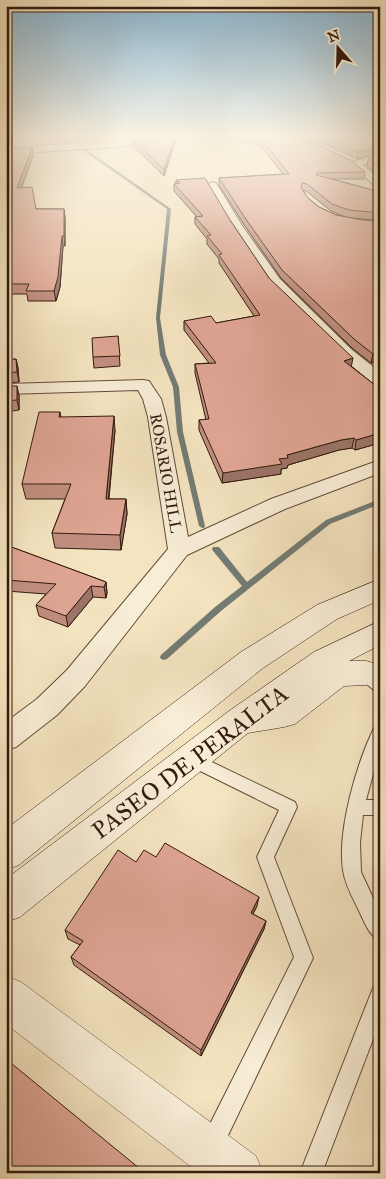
<svg xmlns="http://www.w3.org/2000/svg" width="386" height="1179" font-family="'IM FELL Great Primer',serif">
<rect width="100%" height="100%" fill="#f4e4c0"/>
<filter id="stains"><feTurbulence type="fractalNoise" baseFrequency=".004" numOctaves="4"/><feColorMatrix values="0 0 0 0 .2 0 0 0 0 .09 0 0 0 0 .02 0 0 0 .5 -.17"/></filter>
<radialGradient id="worn" r=".72"><stop offset=".6" stop-color="#630" stop-opacity="0"/><stop offset="1" stop-color="#630" stop-opacity=".3"/></radialGradient>
<g fill="none" stroke-linecap="round" stroke-linejoin="round">
<!-- stream -->
<g fill="#737c75" fill-rule="evenodd">
<path d="M75,137H77L79,144L76,143Z"/>
<path d="M84,149H86L171,209L160,318L166,355L179,387L183,432L205,526L204,528H202L199,526L177,432L173,387L160,355L156,318L167,209L84,151Z"/>
<path d="M380,499V504L330,524L221,611L167,659L164,660L161,659L160,657L161,655L215,607L242,586L213,551L212,549L213,547H219L247,582L326,520Z"/>
</g>
<!-- service casing -->
<g stroke="#634c3a" stroke-width="2">
<g id="service">
<path d="M364,665L369,667L380,678V693C371,690 361,679 357,671L359,667Z"/>
<path d="M380,724V749L366,800H380V815H363L360,842L361,872L380,913V940C369,936 365,923 360,913C354,900 345,885 343,870C337,830 357,762 375,726Z"/>
<path d="M191,752L295,802L297,807L274,857L313,958L220,1152L212,1155L204,1152L201,1144L204,1136L294,957L257,857L279,810L186,764L183,759L186,754Z"/>
<path d="M380,985V1021L322,1173H300L373,988Z"/>
</g>
</g>
<!-- minor casing -->
<g stroke="#634c3a" stroke-width="2">
<g id="minor">
<path d="M145,137H167L162,140L116,147L6,154V148L116,141Z"/>
<path d="M380,154V160L363,165L380,179V188L376,187L351,164L352,162Z"/>
<path d="M212,182L216,183L243,227L280,279L351,349L380,372V386L374,385L339,355L270,285L231,227L207,185Z"/>
<path d="M143,380L149,381L161,399L166,417L188,537L271,499L380,460V473L285,509L187,555L85,686L57,715L16,747L6,750V722L37,699L67,670L168,549L148,417L143,399L138,390L6,394V384Z"/>
</g>
</g>
<!-- tertiary casing -->
<g stroke="#634c3a" stroke-width="1">
<path id="tertiary" d="M6,976L21,982L256,1156L263,1173H199L6,1024Z"/>
</g>
<!-- secondary casing -->
<g stroke="#331a0e" stroke-width="1">
<g id="secondary">
<path d="M380,579V600L337,619L263,668L19,865L6,870V829L241,652L317,605Z"/>
<path d="M380,621V645L349,661H366L377,664L380,670L377,682L366,685L344,686L295,724L284,727L248,733L20,917L6,922V879L229,711L314,652Z"/>
</g>
</g>
<!-- service -->
<use href="#service" fill="#f8edd6" fill-rule="evenodd"/>
<!-- minor -->
<use href="#minor" fill="#f8edd6" fill-rule="evenodd"/>
<!-- tertiary -->
<use href="#tertiary" fill="#f8edd6" fill-rule="evenodd"/>
<!-- secondary -->
<use href="#secondary" fill="#f8edd6" fill-rule="evenodd"/>
</g>
<!-- wall -->
<g fill="#c08e7f" stroke="#331a0e" fill-rule="evenodd">
<path d="M153,137H177L164,176L133,146V140Z"/>
<path d="M222,137H288L365,172L364,179H332L380,192V221L354,218L380,361L371,363L352,348L281,278L245,226L219,185V178L283,174L261,146ZM303,190L306,191L331,211L345,217L336,215L319,207L308,198Z"/>
<path d="M295,137H380V153L357,159L329,146Z"/>
<path d="M32,148L33,156L21,188L36,209H64L65,218V246H63L60,287L56,301H28L27,294H6V149Z"/>
<path d="M380,155V177L367,166L368,159Z"/>
<path d="M176,180L230,220L269,278L351,366L380,389V443L355,450L352,448L339,450L288,465L287,468L281,469V474L222,483L199,430V420H206L195,373V364L209,363L184,330V321L216,323L254,316L219,263V259L207,244V239L195,224V217L196,216L174,191V184L176,183Z"/>
<path d="M118,336L120,366L94,368L93,357Z"/>
<path d="M16,359L18,368L19,382L6,383V360Z"/>
<path d="M6,386L19,395V410L6,412Z"/>
<path d="M60,412L61,417L115,430L109,499H126L127,514L121,550L55,548L52,533L65,499H26L22,484Z"/>
<path d="M6,545L106,582L107,593L106,598L93,597L68,627L39,616L36,605L46,594L6,591Z"/>
<path d="M156,857L257,906L253,914L266,921L264,929L201,1056L74,965L71,957L80,945L68,939L65,930L136,862Z"/>
</g>
<!-- shaded-wall -->
<g fill="#9c7468" stroke="#331a0e">
<path d="M175,137H177L164,176V169Z"/>
<path d="M380,147V153L357,159L358,152Z"/>
<path d="M32,148L33,156L18,197L17,188Z"/>
<path d="M64,209L65,218V246L64,236Z"/>
<path d="M62,236L63,246L60,287L56,301L54,291Z"/>
<path d="M380,352V361L371,363L373,354Z"/>
<path d="M353,358L351,368L344,361Z"/>
<path d="M16,359L18,368L19,382L17,372Z"/>
<path d="M17,386L19,395V410L17,400Z"/>
<path d="M114,416L115,430L107,514L106,499Z"/>
<path d="M380,433V443L355,450L356,440Z"/>
<path d="M354,438L352,448L339,450L288,465L287,468L281,469V474L222,483L223,473L279,459L287,455L341,440Z"/>
<path d="M126,499L127,514L121,550L120,535Z"/>
<path d="M106,582L107,593L106,598L104,587Z"/>
<path d="M91,586L93,597L68,627L66,616Z"/>
<path d="M259,897L257,906L249,921L251,913Z"/>
<path d="M266,921L264,929L201,1056V1050Z"/>
</g>
<!-- building -->
<g fill="#dfa594" stroke="#331a0e">
<path d="M153,137H175L164,169L133,140Z"/>
<path d="M248,137H288L322,147L352,161L365,172L317,173L316,175L380,192V213L349,210L332,204L307,184L302,183L301,188L308,198L319,207L336,215L363,220L380,221V352L373,354L354,339L282,270L245,218L219,178L289,174L262,140Z"/>
<path d="M318,137H380V147L358,152L330,140Z"/>
<path d="M32,148L17,188L32,187L36,209H64V236H62L58,277L54,291H26L29,284H6V149Z"/>
<path d="M380,155V169L368,159Z"/>
<path d="M205,178L230,220L269,278L353,358L344,361L380,389V433L356,440L354,438L341,440L287,455L288,458L279,459L282,464L223,473L199,420L209,419L195,364L216,363L184,321L211,316L216,323L260,315L219,255L222,254L207,236L211,235L195,217L203,216L174,184L180,183L176,180Z"/>
<path d="M118,336L120,356L93,357L92,338Z"/>
<path d="M16,359L17,372L6,373V360Z"/>
<path d="M6,386H17V400L6,401Z"/>
<path d="M39,412H60L59,417L114,416L106,499H126L120,535L52,533L71,484H22Z"/>
<path d="M6,545L106,582L104,587L91,586L66,616L36,605L56,584L6,580Z"/>
<path d="M165,843L259,897L251,913L266,921L201,1050L71,957L83,941L65,930L118,850L136,862L144,850L156,857Z"/>
<path d="M6,1059L145,1173H6Z"/>
</g>
<!-- sky -->
<linearGradient id="sky" x2="0" y2="1"><stop stop-color="#8ab8d5"/><stop offset="0.45" stop-color="#faf3e3"/><stop offset="1" stop-color="#faf3e3" stop-opacity="0"/></linearGradient>
<rect width="386" height="302" fill="url(#sky)"/>
<g text-anchor="middle" dominant-baseline="central" stroke-width="4" stroke-linejoin="round" paint-order="stroke">
<!-- far-street labels -->
<g font-size="16" fill="#331a0e" stroke="#f8edd6">
<text transform="translate(166 473) rotate(80)">ROSARIO HILL</text>
</g>
<!-- near-street labels -->
<g font-size="24" fill="#331a0e" stroke="#f8edd6">
<text transform="translate(190 762) rotate(-37)">PASEO DE PERALTA</text>
</g>
</g>
<!-- margin -->
<rect width="386" height="1179" fill="none" stroke="#f4e4c0" stroke-width="25"/>
<rect x="8" y="8" width="371" height="1164" fill="none" stroke="#331a0e" stroke-width="2.5"/>
<rect x="12" y="12" width="361" height="1154" fill="none" stroke="#331a0e"/>
<!-- north arrow -->
<g transform="translate(338 48) rotate(340)" stroke="#f8edd6" stroke-width="4" paint-order="stroke">
<path d="M0-4L9 19L0 12L-9 19Z" fill="#331a0e"/>
<text y="-8" font-size="14" font-weight="bold" text-anchor="middle" fill="#331a0e">N</text>
</g>
<rect width="100%" height="100%" filter="url(#stains)"/>
<rect width="100%" height="100%" fill="url(#worn)"/>
</svg>
